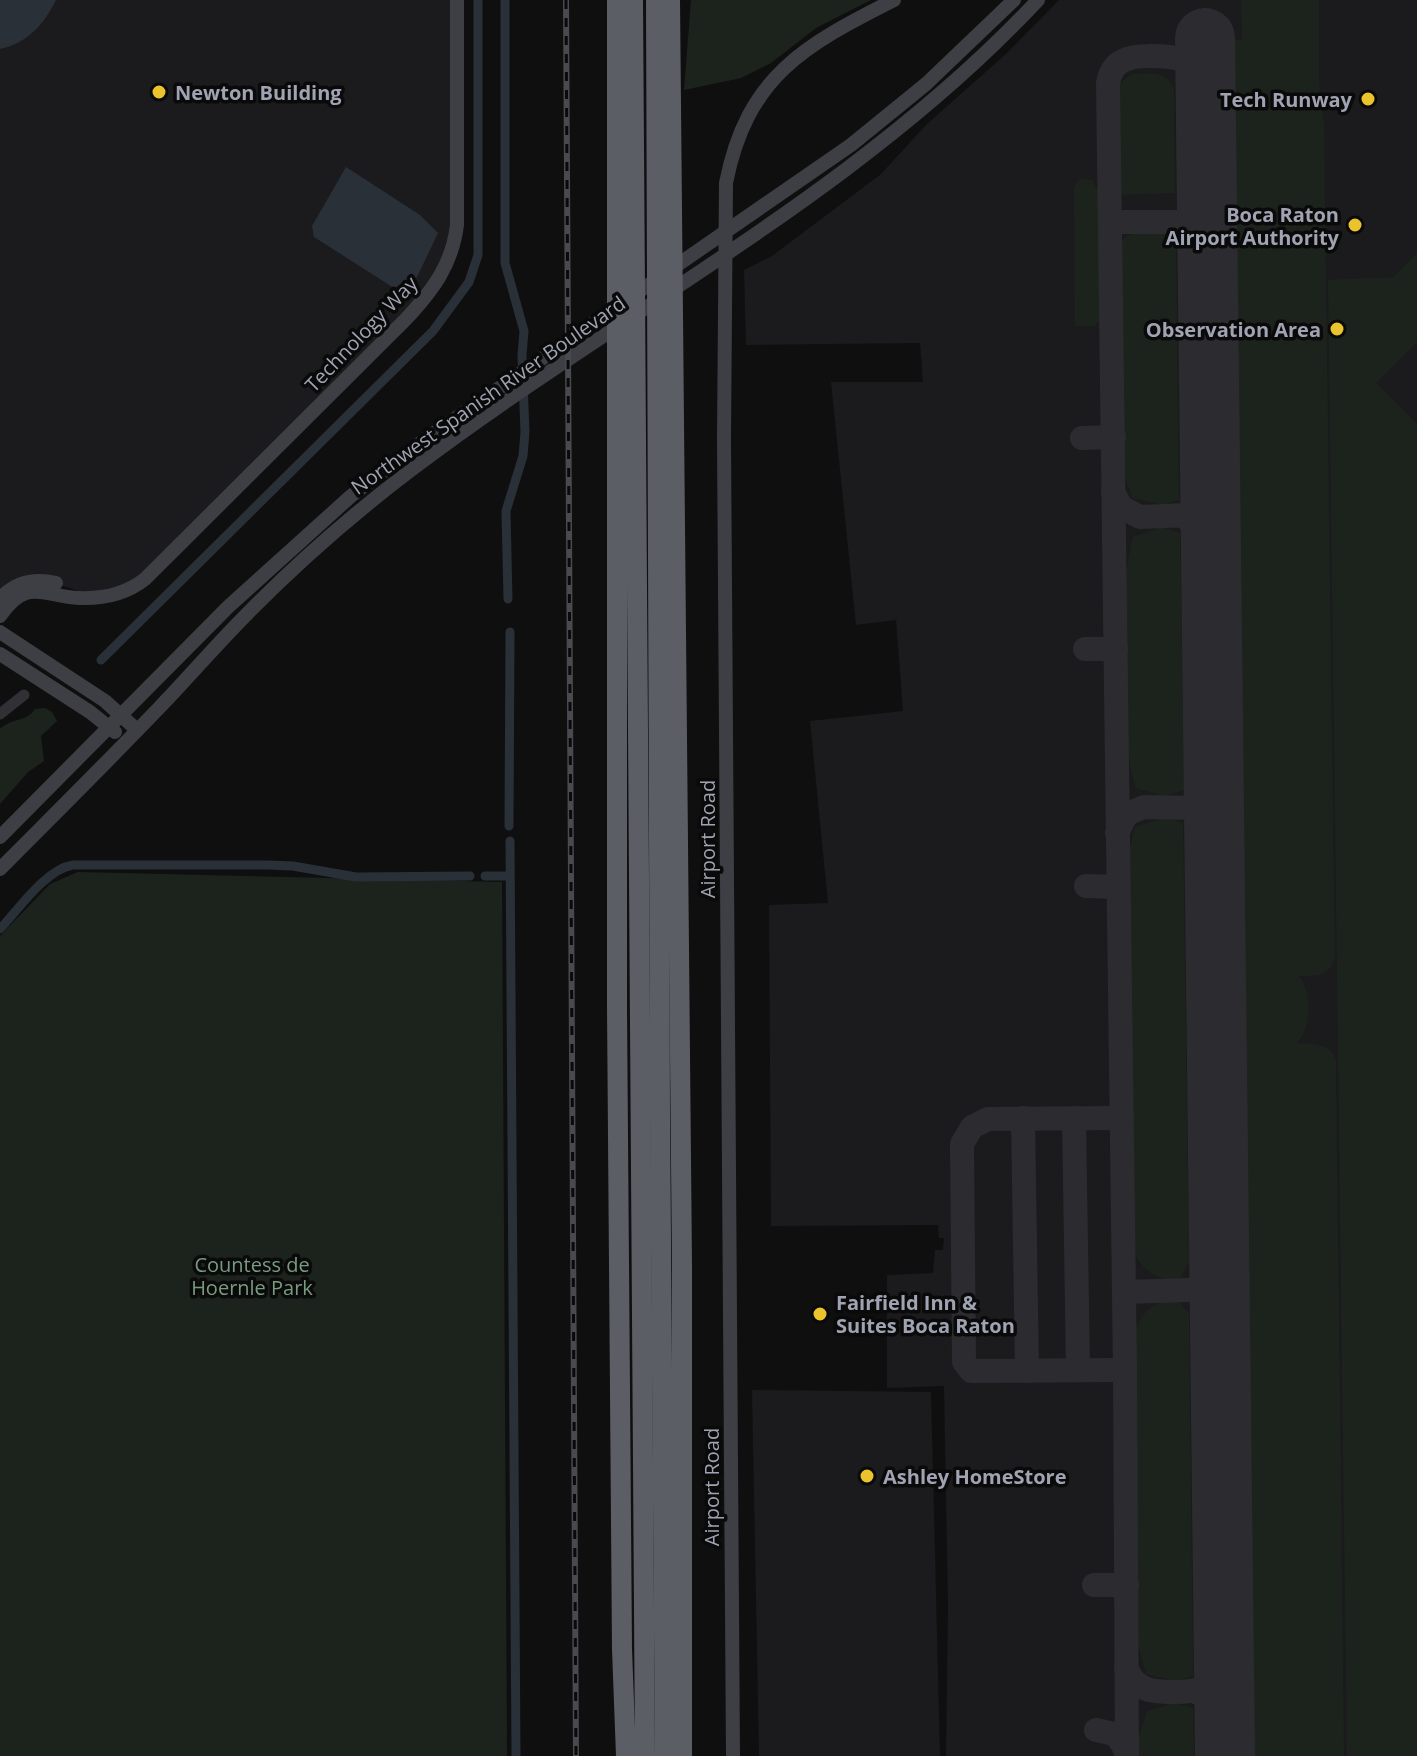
<svg xmlns="http://www.w3.org/2000/svg" width="1417" height="1756" font-family="'Open Sans',sans-serif">
<rect width="100%" height="100%" fill="#0f0f10"/>
<!-- built -->
<g fill="#1b1b1d">
<path d="M0,0H457V225L445,269L152,573L98,597L47,581L0,599Z"/>
<path d="M1059,0H1417V1756H946L948,1604L944,1386L887,1388V1275L933,1273L935,1250H943L944,1238H939L938,1225L771,1226L769,905L828,903L810,721L903,711L896,620L856,625L831,382H923L920,343L746,345L744,270L772,256L881,174L926,125L1007,53Z"/>
<path d="M752,1390L931,1392L940,1756H759Z"/>
</g>
<!-- green -->
<g fill="#1c231d">
<path d="M691,0H871L816,28L771,63L741,78L684,90Z"/>
<path d="M1241,0H1319V79L1324,125L1335,957C1330,977 1315,976 1298,976C1313,990 1311,1029 1297,1043C1314,1045 1331,1041 1336,1062L1344,1756H1254L1234,41L1242,39Z"/>
<path d="M1132,74C1149,74 1166,70 1174,88L1175,193L1118,195L1117,90L1121,82Z"/>
<path d="M1081,179L1092,180L1101,196L1102,318L1094,326H1075L1074,189L1076,183Z"/>
<path d="M1163,231L1176,244L1179,500L1162,505L1132,498L1123,469L1118,247C1127,229 1145,232 1163,231Z"/>
<path d="M1417,253V342L1376,383L1417,424V1756H1347L1328,280L1394,277Z"/>
<path d="M1162,527L1180,533L1184,790L1164,796L1136,788C1116,728 1117,597 1133,537Z"/>
<path d="M45,708L52,712L57,721L41,736L44,761L28,772L0,804V729C11,718 27,722 35,709Z"/>
<path d="M1166,817L1183,823L1189,1261L1181,1277C1157,1283 1141,1270 1132,1247L1127,1100V859L1135,827Z"/>
<path d="M78,872L502,882L507,1756H0V936L50,884Z"/>
<path d="M1168,1300L1178,1301L1189,1314L1193,1676L1175,1681L1146,1674L1137,1642L1134,1606V1334C1140,1315 1149,1305 1168,1300Z"/>
<path d="M1175,1703L1193,1708L1194,1756H1137V1742L1147,1711Z"/>
</g>
<!-- water -->
<g fill="#293038">
<path d="M0,0H56C44,24 28,43 0,49Z"/>
<path d="M346,167L420,215L438,233L417,277L394,288L314,237L312,226Z"/>
</g>
<g fill="none" stroke-linecap="round" stroke-linejoin="round">
<!-- canal -->
<g stroke="#293038" stroke-width="9">
<path d="M505,0V263L524,331L522,355L525,432L523,456L506,511L508,599"/>
<path d="M101,660L433,331L469,282L478,255V0"/>
<path d="M509,826L510,632"/>
<path d="M510,841L516,1756"/>
<path d="M485,876H509"/>
<path d="M0,929C19,909 46,869 73,865H268L293,866L356,877L470,876"/>
</g>
<!-- taxiway -->
<g stroke="#2c2c30" stroke-width="24">
<path d="M1111,222H1207"/>
<path d="M1082,438L1114,437"/>
<path d="M1113,492L1121,507L1140,517L1189,515L1200,509L1210,491"/>
<path d="M1181,516L1199,522L1210,539"/>
<path d="M1085,649H1116"/>
<path d="M1187,807L1203,799L1214,782"/>
<path d="M1117,833L1127,814L1144,807L1196,808L1207,818L1214,831"/>
<path d="M1086,886L1117,887"/>
<path d="M1023,1118L1027,1371"/>
<path d="M1074,1118L1078,1370"/>
<path d="M1122,1118L988,1119L972,1127L962,1144L964,1362L971,1371L1125,1370"/>
<path d="M1124,1292L1220,1289"/>
<path d="M1094,1585H1127"/>
<path d="M1126,1667C1135,1691 1152,1692 1174,1692C1196,1692 1212,1689 1224,1668"/>
<path d="M1196,1692L1211,1698L1225,1718"/>
<path d="M1096,1730L1115,1734L1123,1745L1127,1756"/>
<path d="M1127,1756L1125,1370L1108,83C1112,60 1129,56 1150,56C1175,56 1198,58 1206,86"/>
</g>
<!-- runway -->
<path stroke="#2c2c30" stroke-width="60" d="M1205,38L1225,1756"/>
<!-- street -->
<path stroke="#303035" stroke-width="11" d="M0,714L24,695"/>
<!-- secondary -->
<g stroke="#3e3f45" stroke-width="14">
<path d="M0,599C15,582 34,578 56,583"/>
<path d="M0,616C27,577 42,596 79,598C103,599 126,594 145,579L406,319C433,290 452,265 457,225V0"/>
<path d="M0,632L105,701L137,730"/>
<path d="M0,654L90,712L115,732"/>
<path d="M0,837L228,607L351,496L427,438L851,145L926,84L1014,0"/>
<path d="M0,869C53,816 106,763 158,709C188,678 216,645 247,614C298,562 353,514 411,470C619,312 858,193 1038,0"/>
<path d="M733,1756L724,440L726,183C747,76 805,45 894,0"/>
</g>
<!-- highway -->
<g stroke="#5c5e66" stroke-width="20">
<path d="M617,0V1007L622,1649L626,1756"/>
<path d="M633,0L645,1756"/>
<path d="M656,0L660,1112L665,1756"/>
<path d="M670,0L682,1265V1756"/>
</g>
<!-- rail casing -->
<g stroke="#494a50" stroke-width="6">
<path id="rail" d="M566,0L576,1756"/>
</g>
<!-- rail -->
<use href="#rail" stroke="#0a0a0b" stroke-width="3" stroke-dasharray="9" stroke-linecap="butt"/>
</g>
<!-- markers -->
<g fill="#eac32d" stroke="#0a0a0b" stroke-width="3">
<circle cx="159" cy="92" r="8"/>
<circle cx="1368" cy="99" r="8"/>
<circle cx="1355" cy="225" r="8"/>
<circle cx="1337" cy="329" r="8"/>
<circle cx="820" cy="1314" r="8"/>
<circle cx="867" cy="1476" r="8"/>
</g>
<g text-anchor="middle" dominant-baseline="central" stroke-width="7" stroke-linejoin="round" paint-order="stroke">
<!-- poi labels -->
<g font-size="20" font-weight="bold" fill="#a0a3b1" stroke="#0a0a0b" text-anchor="start">
<text x="175" y="92">Newton Building</text>
<text x="1352" y="99" text-anchor="end">Tech Runway</text>
<text x="1339" y="214" text-anchor="end">Boca Raton<tspan x="1339" dy="23">Airport Authority</tspan></text>
<text x="1321" y="329" text-anchor="end">Observation Area</text>
<text x="836" y="1302">Fairfield Inn &amp;<tspan x="836" dy="23">Suites Boca Raton</tspan></text>
<text x="883" y="1476">Ashley HomeStore</text>
</g>
<!-- street labels -->
<g font-size="20" fill="#a0a3b1" stroke="#0a0a0b">
<text transform="translate(361 334) rotate(-46)">Technology Way</text>
<text transform="translate(488 395) rotate(-35)">Northwest Spanish River Boulevard</text>
<text transform="translate(707 839) rotate(-90)">Airport Road</text>
<text transform="translate(711 1487) rotate(-90)">Airport Road</text>
</g>
<!-- park labels -->
<g font-size="20" fill="#789b7f" stroke="#0a0a0b">
<text x="252" y="1264">Countess de<tspan x="252" dy="23">Hoernle Park</tspan></text>
</g>
</g>
</svg>
